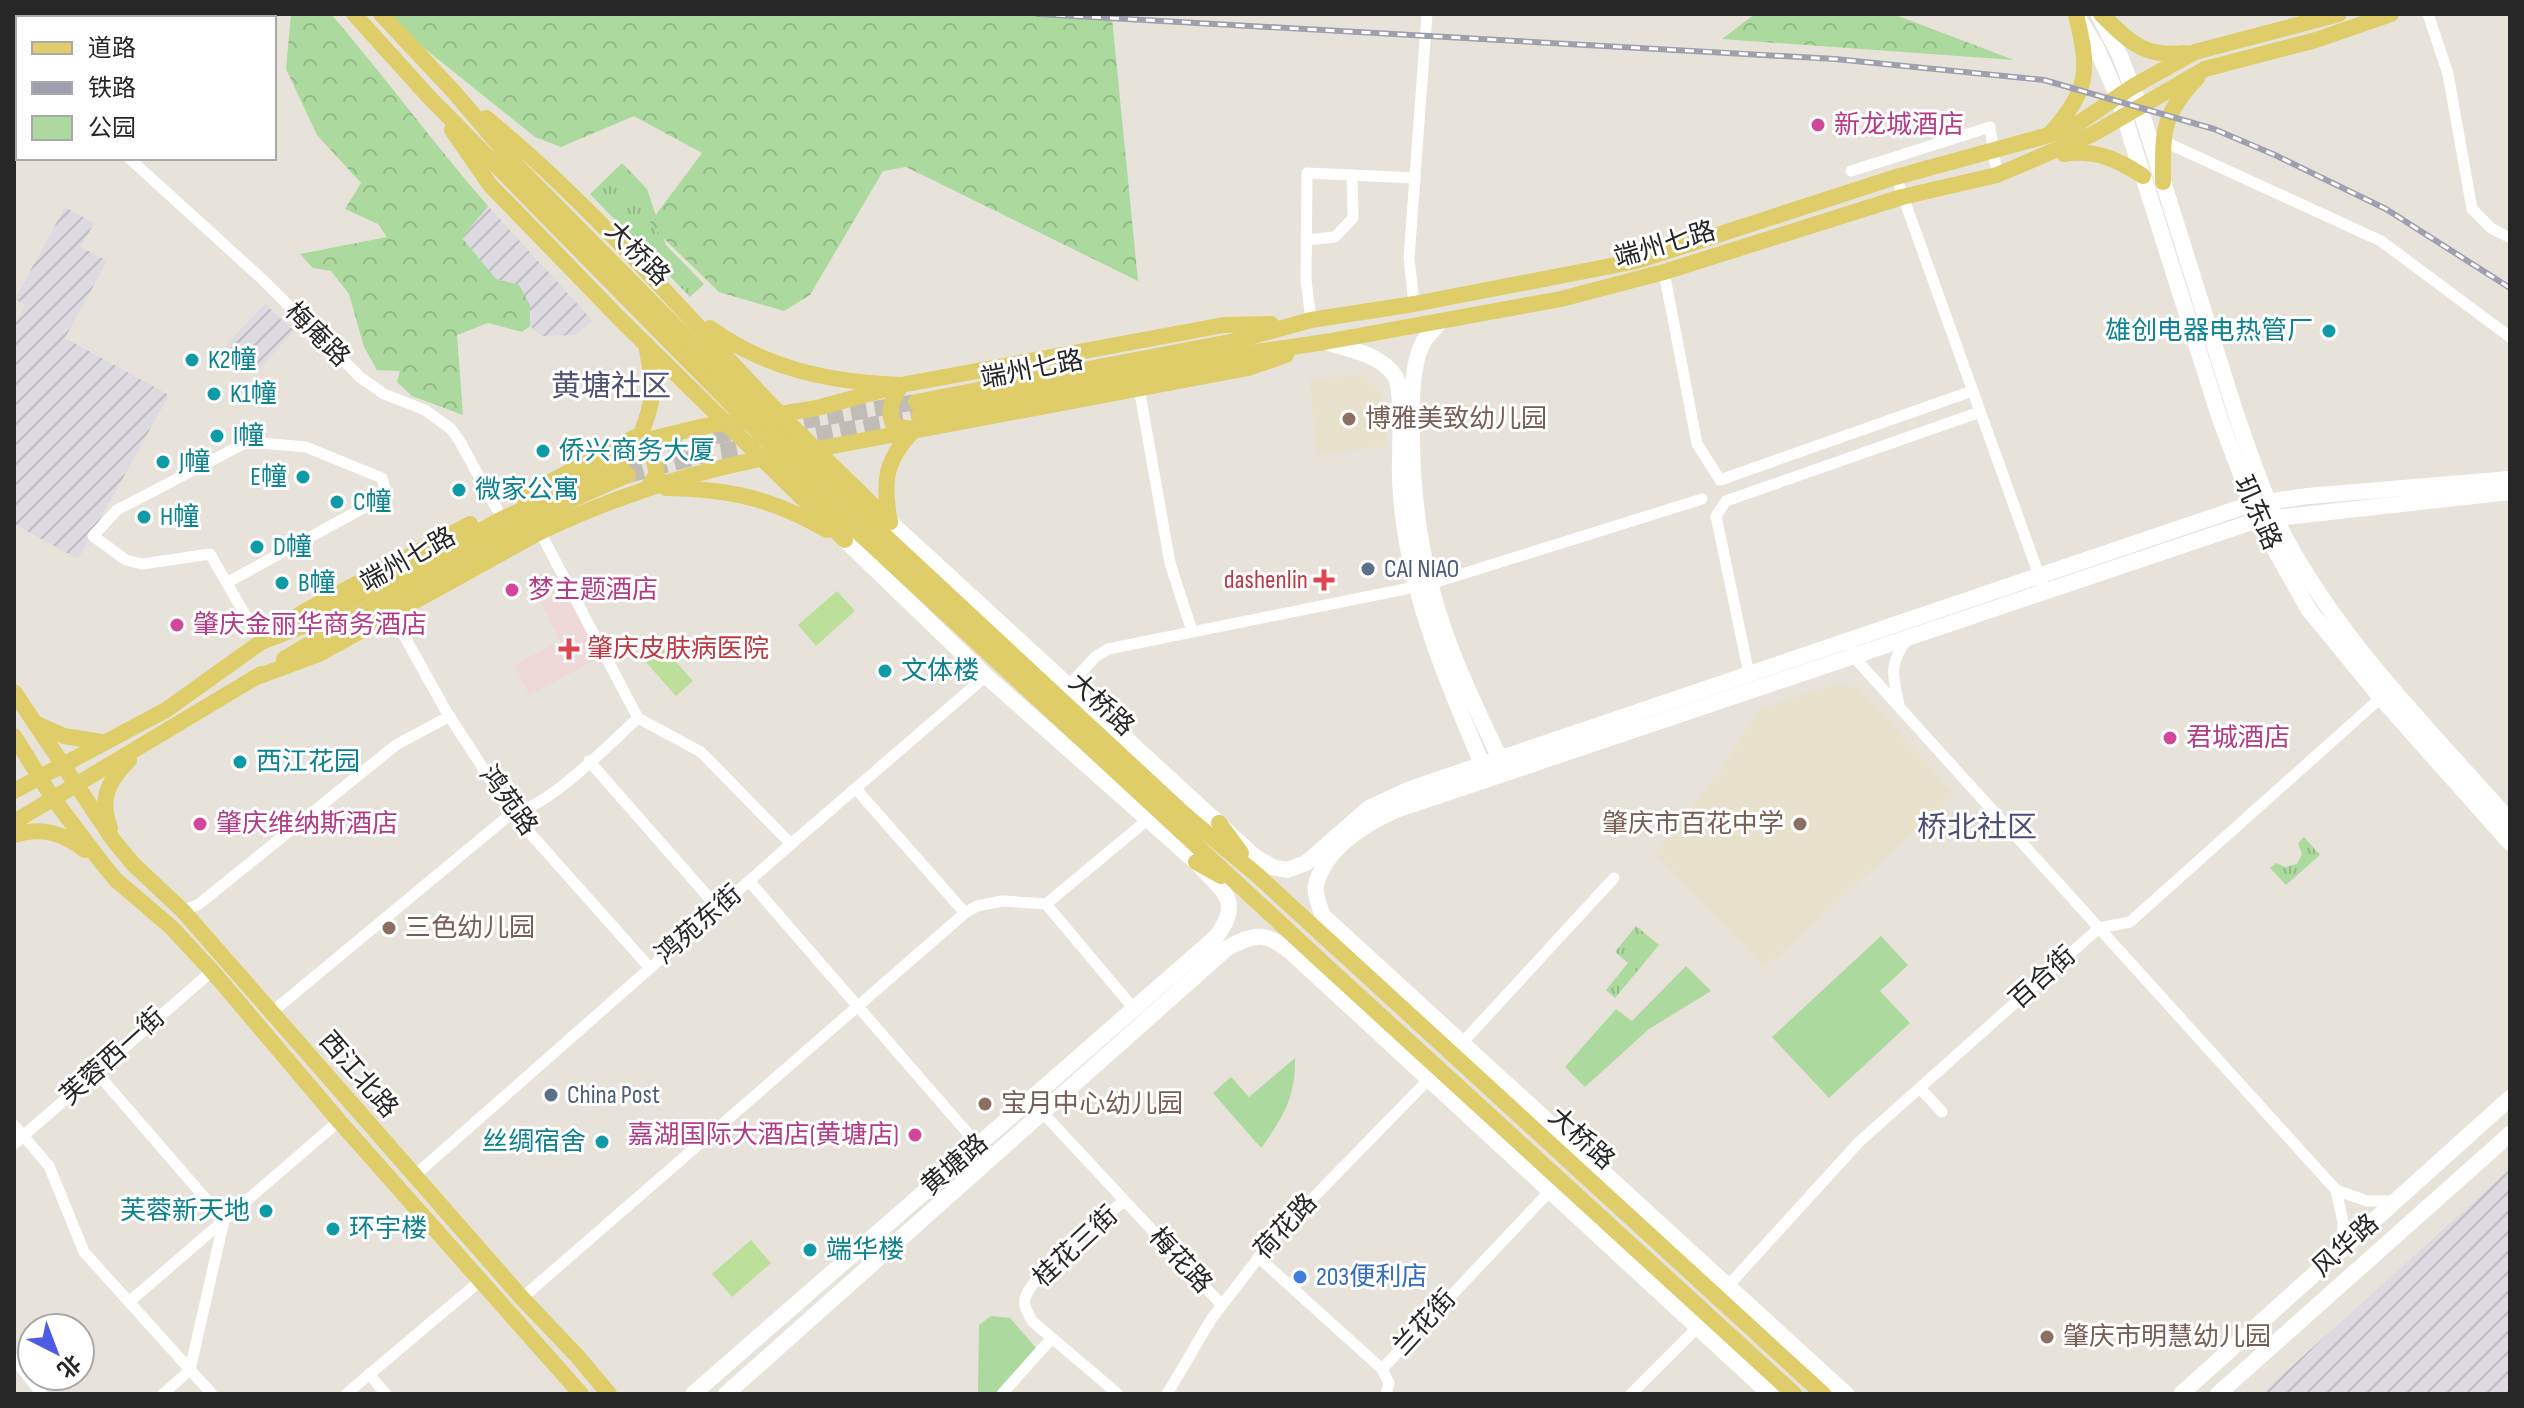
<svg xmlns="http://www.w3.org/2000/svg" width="2524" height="1408" font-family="'Sofia Sans Condensed','Noto Sans SC',sans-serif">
<defs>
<pattern id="industrial-furrows" width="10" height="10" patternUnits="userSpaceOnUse" patternTransform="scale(2)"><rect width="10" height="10" fill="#dddae1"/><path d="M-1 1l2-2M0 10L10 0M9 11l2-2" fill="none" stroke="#bebbc1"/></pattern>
<pattern id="grass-tufts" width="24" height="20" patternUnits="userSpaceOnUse" patternTransform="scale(2)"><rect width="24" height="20" fill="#acd99d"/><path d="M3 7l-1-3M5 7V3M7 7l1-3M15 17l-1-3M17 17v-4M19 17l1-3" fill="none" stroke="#94ba87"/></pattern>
<pattern id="forest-crowns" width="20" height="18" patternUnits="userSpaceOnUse" patternTransform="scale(2)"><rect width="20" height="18" fill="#acd99d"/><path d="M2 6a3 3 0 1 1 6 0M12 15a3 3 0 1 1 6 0" fill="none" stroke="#94ba87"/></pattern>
</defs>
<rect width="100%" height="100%" fill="#e8e3da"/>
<!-- industrial -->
<g fill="url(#industrial-furrows)">
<path d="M488,206L593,321L575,335L542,336L530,326V305L496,280L461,238Z"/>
<path d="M65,207L94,223L81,247L107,261L65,338L169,395L78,559L14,524V325L25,305L15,299Z"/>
<path d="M265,304L294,331L256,372L226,345Z"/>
<path d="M2510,1169V1394H2261L2290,1368Z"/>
</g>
<!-- education -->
<g fill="#e8e1cb">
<path d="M1363,374L1382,393L1387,446L1317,454L1309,380Z"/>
<path d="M1836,684L1858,688L1867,696L1955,795L1765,968L1655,853L1719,772L1760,709Z"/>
</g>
<!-- medical -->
<path fill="#eed9d8" d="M565,590L600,658L529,695L514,665L560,641L541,603Z"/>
<!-- grass -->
<g fill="url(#grass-tufts)">
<path d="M622,163L647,189L666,245L704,284L690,297L590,194Z"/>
<path d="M2304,837L2320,855L2286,885L2270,868L2276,863L2285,867L2297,864L2302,854L2298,843Z"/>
<path d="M1636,926L1659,945L1615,998L1606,990L1628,963L1615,952Z"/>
</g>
<!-- forest -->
<g fill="url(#forest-crowns)">
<path d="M291,14H331C385,77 434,144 488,206L462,238L496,279L519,285L530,305V326L522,332L488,323L457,335L463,415L412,396L397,382L400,371L377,370L364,347L349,294L331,271L313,268L300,254L387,237L378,224L345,209L361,183L317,135L286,69Z"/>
<path d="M391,14H1038L1112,18L1138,281L906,167L883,171L810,295L784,311L719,292L649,224L702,153L634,116L561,147L535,137L419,44Z"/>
<path d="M1755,14H1893L2014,60L1722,39Z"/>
</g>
<!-- park -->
<g fill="#acd99d">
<path d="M1881,936L1908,965L1880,991L1910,1023L1829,1098L1772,1037Z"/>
<path d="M1686,966L1711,991L1649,1029L1585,1087L1565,1067L1616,1009L1632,1021Z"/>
<path d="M1295,1058C1296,1096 1283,1118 1261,1148L1213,1093L1231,1077L1249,1097Z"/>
<path d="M991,1316L1010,1318L1037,1349L998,1394H978L979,1325Z"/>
</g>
<!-- pitch -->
<g fill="#bcdf9a">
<path d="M837,591L855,611L816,646L798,625Z"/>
<path d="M661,645L693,681L676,696L644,660Z"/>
<path d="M751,1240L771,1263L732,1297L712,1274Z"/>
</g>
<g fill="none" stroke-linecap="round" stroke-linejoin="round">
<!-- primary-tunnel -->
<g stroke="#c1bdb6" stroke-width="16" stroke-dasharray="16 8" stroke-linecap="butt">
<path d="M780,425L916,402"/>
<path d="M793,439L919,416"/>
<path d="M622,463L692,440L745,431"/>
<path d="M628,475L712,453L759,445"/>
</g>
<!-- street -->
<g stroke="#fff" stroke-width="11">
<path d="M2428,14L2448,74L2472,209L2491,228L2510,238"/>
<path d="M161,18L165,14"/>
<path d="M14,62L18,64"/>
<path d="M2163,141L2381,241L2510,337"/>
<path d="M129,158L262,279L361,378L384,394L425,410L451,429L459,440L497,509"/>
<path d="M1851,171L1990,127L1997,175"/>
<path d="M1896,177L2045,592"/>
<path d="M1306,240L1335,237L1353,218L1352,175"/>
<path d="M1664,272L1697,444L1720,480L1972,391"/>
<path d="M1414,304L1409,258L1427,14"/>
<path d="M1311,320L1306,280L1307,173L1415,178"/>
<path d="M1139,388L1170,563L1192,631"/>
<path d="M540,532L638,718L701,752L791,844"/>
<path d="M228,582L387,495L382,478L306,447L247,442L117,510L93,536L126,560L142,564L210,554L261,642"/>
<path d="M392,614L446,711L512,813L650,968"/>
<path d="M1851,650L1853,656L2336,1190L2367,1201H2395"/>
<path d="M1749,674L1716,516L1726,501L1980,412"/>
<path d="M1069,686L1095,657L1108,649L1430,584L1702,499"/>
<path d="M1899,704C1892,676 1889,661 1908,639"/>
<path d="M589,761L718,908"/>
<path d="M856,789L965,913"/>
<path d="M749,881L978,1145"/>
<path d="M1046,904L1134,1009"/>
<path d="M183,911L199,904L396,745L450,716"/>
<path d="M272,1012L512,813C549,807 608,745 638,718"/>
<path d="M1463,1042L1614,878"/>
<path d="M97,1073L224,1220L190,1370L163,1394"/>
<path d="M1920,1088L1942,1112"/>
<path d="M1042,1112L1221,1304"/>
<path d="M14,1125L49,1166L84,1252L212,1394"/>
<path d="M14,1144L212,971"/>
<path d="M414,1176L791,844L986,676"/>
<path d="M2336,1190L2343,1222L2342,1250"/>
<path d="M1258,1257L1382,1369L1389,1383L1386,1394"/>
<path d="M1727,1287L1859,1142L2099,928L2130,922L2385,694"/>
<path d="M522,1298L965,913L977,906L1003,901L1046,904L1146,821"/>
<path d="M129,1302L339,1121"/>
<path d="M14,1359L42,1394"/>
<path d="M1382,1369L1550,1191"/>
<path d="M369,1374L386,1394"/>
<path d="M346,1394L480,1281"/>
<path d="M1002,1394L1051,1339"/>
<path d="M1118,1394L1033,1322C1029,1315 1023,1307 1025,1299C1031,1273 1102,1220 1124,1201"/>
<path d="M1167,1394L1212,1318L1273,1239L1429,1079"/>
<path d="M1631,1394L1698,1327"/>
</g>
<!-- secondary -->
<g stroke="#fff" stroke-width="16">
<path d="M2099,15L2120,56L2139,105L2236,414C2251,456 2265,500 2286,539C2343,645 2431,731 2510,821"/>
<path d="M96,18L101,14"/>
<path d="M128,18L133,14"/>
<path d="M2078,18L2096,47L2118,97L2220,419L2258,520L2309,610L2381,698L2510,843"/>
<path d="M14,92L18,88"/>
<path d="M14,118L18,114"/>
<path d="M1325,342C1349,349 1380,354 1395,376C1404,390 1399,458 1400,479C1404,581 1443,672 1482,764L1496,775L1500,759C1475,705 1448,651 1433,594C1419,545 1413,494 1412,443C1411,416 1410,364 1424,341C1429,334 1435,328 1440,322"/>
<path d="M890,522L1254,856L1272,867L1287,870L1306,863L1369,808L1410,789L2251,504L2308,496L2510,479"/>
<path d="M693,1394L1216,937C1244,900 1222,891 1196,862L986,676L845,540"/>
<path d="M726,1394L1226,949C1254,933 1266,931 1292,953L1770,1394"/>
<path d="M1846,1394L1322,915C1320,906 1314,893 1316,885C1324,850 1365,823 1396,810L2258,520L2510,492"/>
<path d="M2181,1394L2510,1098"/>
<path d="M2218,1394L2510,1134"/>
</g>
<!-- primary -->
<g stroke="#decd69" stroke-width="16">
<path d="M354,14L428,96L846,521L1321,961L1794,1394"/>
<path d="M381,14L454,92L517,166L857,510L1186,816L1256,874L1823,1394"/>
<path d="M2101,14C2130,42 2143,58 2186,53"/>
<path d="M486,118C584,198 670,297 756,389C799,435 846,478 890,522"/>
<path d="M452,130L490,185L620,319L845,540"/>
<path d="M2050,134C2089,90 2090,71 2076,15"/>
<path d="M2064,154C2095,149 2117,159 2143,176"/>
<path d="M2163,182C2163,131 2161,116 2197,78"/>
<path d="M710,328C768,370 831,382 901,385C893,399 886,410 894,426L911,429"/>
<path d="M916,402L1235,341L1311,320L1414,304L1637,261L1896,177L2049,135L2076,125L2132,87L2195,52L2339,14"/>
<path d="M919,416L1243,354L1325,342L1561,299L1664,272L1902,197L1997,175L2093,134L2205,69L2316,40L2391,14"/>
<path d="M623,446L700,427L817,408L901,385L1224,325L1271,324"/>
<path d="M629,446C648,448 654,455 657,474L648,487"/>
<path d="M666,488C731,489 770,498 827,530"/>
<path d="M523,496L641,434C657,393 653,386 646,344"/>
<path d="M890,522C882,482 885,459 915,429"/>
<path d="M281,628L305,611L470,524"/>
<path d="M284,659C343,623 404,589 464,556C518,527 571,498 628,475"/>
<path d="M254,678L319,654L540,532C628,490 720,463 817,449L1248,368L1286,355"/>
<path d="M14,692L114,841L133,864L183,911L522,1298L578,1357L609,1394"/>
<path d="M37,724L64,736L102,742"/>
<path d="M14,736L52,797L102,863L116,880L171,927L212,971L339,1121L581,1394"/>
<path d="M14,791L166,710L261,642L308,624L500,520L622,463"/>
<path d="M14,822L261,674"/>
<path d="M1219,823L1241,853"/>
<path d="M110,828C99,799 108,781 129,760"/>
<path d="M14,835C42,827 61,832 85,850"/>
<path d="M1196,862L1221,876"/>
</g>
<!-- rail casing -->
<g stroke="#9e9faf" stroke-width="6">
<path id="rail" d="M1038,14L1835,59L2044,80L2214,129L2275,155L2386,209L2510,288"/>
</g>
<!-- rail -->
<use href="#rail" stroke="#fff" stroke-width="3" stroke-dasharray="9" stroke-linecap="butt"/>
</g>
<!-- markers -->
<g fill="#d1479c" stroke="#fff" stroke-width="3">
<circle cx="1818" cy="125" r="8"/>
<circle cx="512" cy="590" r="8"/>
<circle cx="177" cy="625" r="8"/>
<circle cx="2170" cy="738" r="8"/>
<circle cx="200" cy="824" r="8"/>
<circle cx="915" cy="1135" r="8"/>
</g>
<g fill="#0f9aa8" stroke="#fff" stroke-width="3">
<circle cx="2329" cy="331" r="8"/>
<circle cx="192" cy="360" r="8"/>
<circle cx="214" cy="394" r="8"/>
<circle cx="217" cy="436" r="8"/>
<circle cx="543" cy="451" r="8"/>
<circle cx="163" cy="462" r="8"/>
<circle cx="303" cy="477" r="8"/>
<circle cx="459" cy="490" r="8"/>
<circle cx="337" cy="502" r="8"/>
<circle cx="144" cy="517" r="8"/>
<circle cx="257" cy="547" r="8"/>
<circle cx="282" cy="583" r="8"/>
<circle cx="885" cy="671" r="8"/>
<circle cx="240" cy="762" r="8"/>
<circle cx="602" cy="1142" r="8"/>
<circle cx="266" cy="1211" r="8"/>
<circle cx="333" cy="1229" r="8"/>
<circle cx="810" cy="1250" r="8"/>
</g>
<g fill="#8d6e63" stroke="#fff" stroke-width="3">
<circle cx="1349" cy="419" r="8"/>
<circle cx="1800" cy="824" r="8"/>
<circle cx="389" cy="928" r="8"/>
<circle cx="985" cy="1104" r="8"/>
<circle cx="2047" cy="1337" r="8"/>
</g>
<g fill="#5c6f8a" stroke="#fff" stroke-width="3">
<circle cx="1368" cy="569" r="8"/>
<circle cx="551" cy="1095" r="8"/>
</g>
<g fill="#e0444e" stroke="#fff" stroke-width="3">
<path d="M1320 568h8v8h8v8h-8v8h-8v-8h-8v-8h8z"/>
<path d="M565 637h8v8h8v8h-8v8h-8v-8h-8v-8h8z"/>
</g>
<circle fill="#3f7fe0" stroke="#fff" stroke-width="3" cx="1300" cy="1277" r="8"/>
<g text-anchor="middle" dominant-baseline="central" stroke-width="6" stroke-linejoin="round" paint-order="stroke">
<!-- hotel labels -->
<g font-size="26" fill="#b23c85" stroke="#fff" text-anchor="start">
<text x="1834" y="125">新龙城酒店</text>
<text x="528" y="590">梦主题酒店</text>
<text x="193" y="625">肇庆金丽华商务酒店</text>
<text x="2186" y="738">君城酒店</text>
<text x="216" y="824">肇庆维纳斯酒店</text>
<text x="899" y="1135" text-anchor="end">嘉湖国际大酒店(黄塘店)</text>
</g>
<!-- street labels -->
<g font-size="26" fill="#272727" stroke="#fff">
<text transform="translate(1665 245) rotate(-16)">端州七路</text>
<text transform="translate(637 254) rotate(45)">大桥路</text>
<text transform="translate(317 335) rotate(45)">梅庵路</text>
<text transform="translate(1032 370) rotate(-11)">端州七路</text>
<text transform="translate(2257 513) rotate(66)">玑东路</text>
<text transform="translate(408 560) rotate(-29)">端州七路</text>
<text transform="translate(1101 705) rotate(43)">大桥路</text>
<text transform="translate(508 801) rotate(54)">鸿苑路</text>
<text transform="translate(699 925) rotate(-41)">鸿苑东街</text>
<text transform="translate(2043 978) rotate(-42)">百合街</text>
<text transform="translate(113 1057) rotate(-42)">芙蓉西一街</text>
<text transform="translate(358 1075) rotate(49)">西江北路</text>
<text transform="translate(1581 1139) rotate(42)">大桥路</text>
<text transform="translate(955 1165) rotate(-41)">黄塘路</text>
<text transform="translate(1286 1227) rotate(-47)">荷花路</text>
<text transform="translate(2346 1246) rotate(-42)">风华路</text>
<text transform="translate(1076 1247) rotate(-43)">桂花三街</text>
<text transform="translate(1180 1261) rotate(47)">梅花路</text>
<text transform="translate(1425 1323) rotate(-47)">兰花街</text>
</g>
<!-- culture labels -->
<g font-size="26" fill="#0d838f" stroke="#fff" text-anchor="start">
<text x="2313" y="331" text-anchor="end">雄创电器电热管厂</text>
<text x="208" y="360">K2幢</text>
<text x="230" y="394">K1幢</text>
<text x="233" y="436">I幢</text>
<text x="559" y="451">侨兴商务大厦</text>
<text x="179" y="462">J幢</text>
<text x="287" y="477" text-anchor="end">E幢</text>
<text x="475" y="490">微家公寓</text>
<text x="353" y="502">C幢</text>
<text x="160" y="517">H幢</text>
<text x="273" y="547">D幢</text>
<text x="298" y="583">B幢</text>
<text x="901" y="671">文体楼</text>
<text x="256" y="762">西江花园</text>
<text x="586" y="1142" text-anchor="end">丝绸宿舍</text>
<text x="250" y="1211" text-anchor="end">芙蓉新天地</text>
<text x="349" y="1229">环宇楼</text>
<text x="826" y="1250">端华楼</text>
</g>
<!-- education labels -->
<g font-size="26" fill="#785e54" stroke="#fff" text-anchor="start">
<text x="1365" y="419">博雅美致幼儿园</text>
<text x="1784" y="824" text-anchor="end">肇庆市百花中学</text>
<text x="405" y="928">三色幼儿园</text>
<text x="1001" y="1104">宝月中心幼儿园</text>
<text x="2063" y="1337">肇庆市明慧幼儿园</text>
</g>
<!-- service labels -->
<g font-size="26" fill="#4e5e75" stroke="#fff" text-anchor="start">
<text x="1384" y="569">CAI NIAO</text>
<text x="567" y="1095">China Post</text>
</g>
<!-- health labels -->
<g font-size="26" fill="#be3a42" stroke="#fff" text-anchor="end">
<text x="1308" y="580">dashenlin</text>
<text x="587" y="649" text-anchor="start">肇庆皮肤病医院</text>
</g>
<!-- shop labels -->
<g font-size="26" fill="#366cbe" stroke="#fff" text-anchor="start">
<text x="1316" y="1277">203便利店</text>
</g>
<!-- quarter labels -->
<g font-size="30" fill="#4e5172" stroke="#fff">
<text x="611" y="387">黄塘社区</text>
<text x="1977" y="828">桥北社区</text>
</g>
</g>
<!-- border -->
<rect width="2524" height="1408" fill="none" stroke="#272727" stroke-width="32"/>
<!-- legend -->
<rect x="16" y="16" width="260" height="144" fill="#ffffff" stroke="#a9a9a9" stroke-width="2"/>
<rect x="32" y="42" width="40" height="12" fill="#decd69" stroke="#a9a9a9" stroke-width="2"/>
<text x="88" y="56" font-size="24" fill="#272727">道路</text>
<rect x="32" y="82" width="40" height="12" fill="#9e9faf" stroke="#a9a9a9" stroke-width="2"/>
<text x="88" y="96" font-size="24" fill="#272727">铁路</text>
<rect x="32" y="116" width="40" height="24" fill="#acd99d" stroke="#a9a9a9" stroke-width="2"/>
<text x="88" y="136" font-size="24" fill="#272727">公园</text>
<!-- north arrow -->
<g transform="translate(56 1352) rotate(138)"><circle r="38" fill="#ffffff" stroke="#a9a9a9" stroke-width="2"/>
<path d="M0-6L14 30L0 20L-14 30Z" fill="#4d5ce3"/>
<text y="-12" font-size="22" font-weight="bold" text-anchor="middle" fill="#272727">北</text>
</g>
</svg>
